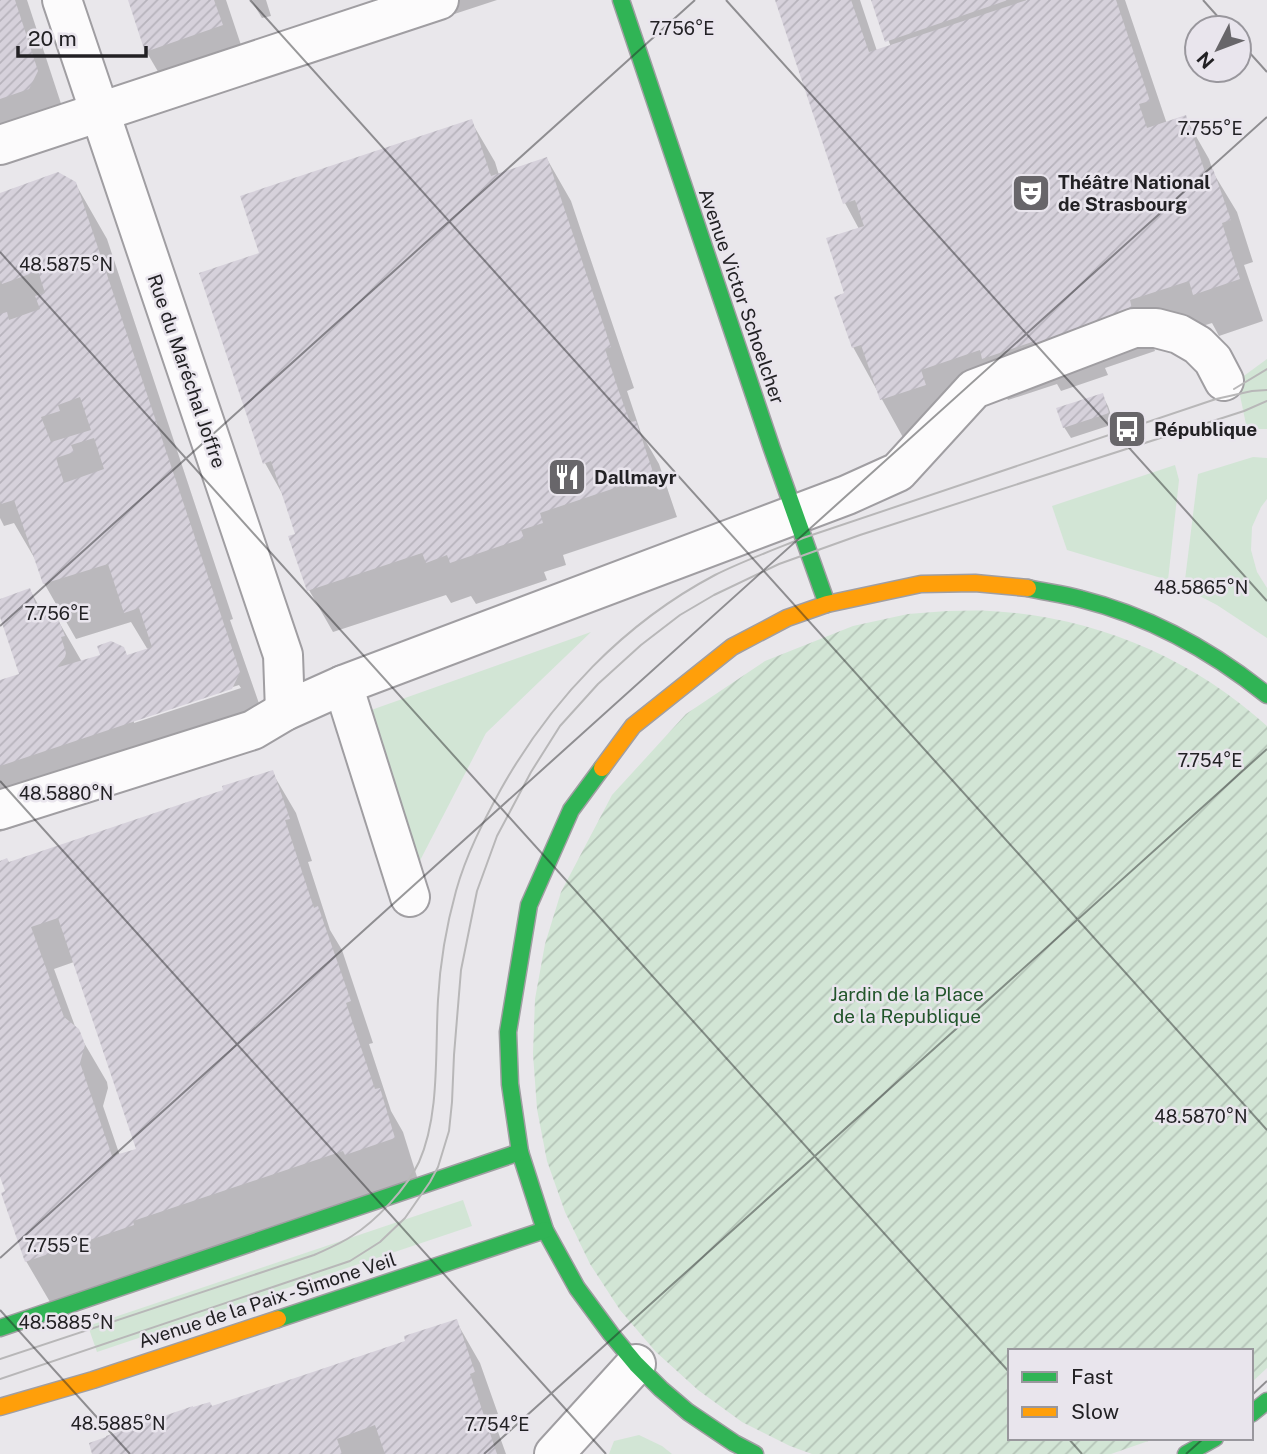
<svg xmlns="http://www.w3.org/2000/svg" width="1267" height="1454" font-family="'Public Sans',sans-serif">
<defs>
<pattern id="garden-furrows" width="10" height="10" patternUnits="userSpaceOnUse" patternTransform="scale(1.75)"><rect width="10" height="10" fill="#d2e5d5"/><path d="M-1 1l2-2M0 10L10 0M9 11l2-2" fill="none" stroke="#b4c4b7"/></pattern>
<pattern id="building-hatch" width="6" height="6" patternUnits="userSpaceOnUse" patternTransform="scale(1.75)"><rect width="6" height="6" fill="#d6d1db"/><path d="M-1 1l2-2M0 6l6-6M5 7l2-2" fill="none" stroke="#b7b3bc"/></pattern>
</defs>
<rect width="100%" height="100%" fill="#e9e7eb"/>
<!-- green -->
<g fill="#d2e5d5">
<path d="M1267,359V429H1247L1237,381Z"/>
<path d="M1253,457L1267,458V499L1261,507L1252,527L1251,550L1257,572L1267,588V638L1217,605L1184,588L1198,474Z"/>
<path d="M1175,465L1179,480L1168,580L1067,550L1052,506Z"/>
<path d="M591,632L486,733L412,876L360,714Z"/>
<path d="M463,1200L472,1226L97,1352L88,1326Z"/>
<path d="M639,1435L662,1446L672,1454H609L614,1441Z"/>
</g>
<!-- garden -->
<path fill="url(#garden-furrows)" d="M947,611C961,611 975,610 990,611C1092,616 1191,657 1267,726V1368L1251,1383V1351H1010V1438H1157L1111,1454H812L790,1446L742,1422L698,1390L656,1352L620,1310L590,1264L565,1212L547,1161L537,1109L533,1054L535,999L545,944L561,892L612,795L686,714L765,661L853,626L908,614Z"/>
<!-- shadow -->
<g fill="#0003" fill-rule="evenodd">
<path d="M0,0H27L69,128L61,145L0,165Z"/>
<path d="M130,0H226L253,81L178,106L146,51Z"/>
<path d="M251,0H266L271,16L262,18Z"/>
<path d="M414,0H497L427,23Z"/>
<path d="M777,0H860L877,51L891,47L873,0H1026L1027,2L1032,0H1125L1167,124L1185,117L1209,159L1214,174L1237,212L1253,262L1244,265L1263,321L1219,336L1212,323L1152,342L1155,351L1105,368L1108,375L1061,391L1057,384L1008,400L1003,391L905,441L853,347L859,229L845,203Z"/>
<path d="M471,121L495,162L499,175L547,159L571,201L634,388L627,391L641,433L659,464L677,517L563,555L566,565L544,572L547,580L476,604L471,596L451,603L446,595L333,632L309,590L291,537L297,535L284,497L265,463L261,254Z"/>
<path d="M75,183L107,239L233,619L230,620L263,715L154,780L0,832V682L21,675L0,611V600L30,590L45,617H56L82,662L128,657L148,650L131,622L76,639L44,583L35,559L14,523L4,526L0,518V194ZM239,685L241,688L134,723V719Z"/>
<path d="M1102,395L1108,406L1114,424L1071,438L1064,427Z"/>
<path d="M272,772L296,813L312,861L308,862L330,930L342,950L373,1043L369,1044L391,1111L403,1132L418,1180L50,1302L26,1261L0,1171V862L9,864L225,792ZM74,962L138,1150L120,1156L103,1106L108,1088L107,1082L76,1029L54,969Z"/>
<path d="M456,1321L480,1363L498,1414L492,1415L506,1454H95L211,1407L407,1342Z"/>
</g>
<!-- building -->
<g fill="url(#building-hatch)" fill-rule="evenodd">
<path d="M0,0H15L38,71L29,89L0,99Z"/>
<path d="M128,0H214L223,25L145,52Z"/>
<path d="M775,0H851L869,52L1027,0H1116L1150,101L1139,104L1147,128L1186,115L1205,172L1213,169L1231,220L1222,223L1240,279L1193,295L1189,281L1130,300L1132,309L1082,326L1085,333L1035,350L1032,342L982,359L980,350L921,370L926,385L880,400L861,345L852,348L834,297L844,293L826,238L864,226L855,200L843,204Z"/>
<path d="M871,0H1008L885,42Z"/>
<path d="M472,119L491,176L547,157L611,347L605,349L618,389L630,422L636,421L654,475L540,513L543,523L521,530L524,538L450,563L447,555L426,563L422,553L307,591L288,536L295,534L271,461L263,464L199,273L259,253L240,196Z"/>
<path d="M58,172L76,182L240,672L232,689L0,766V680L19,674L0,617V599L30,588L40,617L51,614L57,616L65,636L61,637L66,653L65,657L58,666L59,667L100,655L97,646L111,641L124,647L127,655L152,647L139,608L124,613L108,564L43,584L14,500L1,504L0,500V314L7,312L9,320L40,309L35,296L45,293L38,271L2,284L0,280V193ZM80,397L91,430L51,442L41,417L60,411L58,405ZM94,438L104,469L64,483L56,458L74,452L71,445Z"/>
<path d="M1103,393L1109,413L1063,428L1056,408Z"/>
<path d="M273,770L290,819L285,820L314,908L318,906L351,1001L346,1003L375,1089L380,1088L395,1138L345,1155L343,1151L133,1221L134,1225L25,1262L1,1193L5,1191L0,1177V861L7,858L9,862L223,790L222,786ZM58,918L136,1149L112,1156L80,1063L85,1045L83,1039L79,1029L64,1017L31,927Z"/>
<path d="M457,1319L475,1372L470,1374L497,1454H385L375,1425L337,1439L342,1454H92L89,1443L106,1437V1436L193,1406V1407L210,1402L212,1406L405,1341L404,1336Z"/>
</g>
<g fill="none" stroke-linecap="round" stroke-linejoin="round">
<!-- street casing -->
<g stroke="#a09ea2" stroke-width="42">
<g id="street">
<path d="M62,0L283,655L285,711"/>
<path d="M0,145L439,0"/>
<path d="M343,685L410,897"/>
<path d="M0,810L253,730L285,711L343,685L847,495L898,472L974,389L1134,328H1156L1179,334L1198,345L1213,360L1224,381"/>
<path d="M554,1454L636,1364"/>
</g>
</g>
<!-- fast casing -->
<g stroke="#a09ea2" stroke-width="19">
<g id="fast">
<path d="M621,0L772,449L827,604"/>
<path d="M1028,588C1045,592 1063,594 1081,599C1149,616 1212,651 1267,695"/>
<path d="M602,768L571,810L529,905L508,1032L510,1084L520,1152L545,1230L577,1288L611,1334L636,1364L661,1389L688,1412L734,1443L755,1454"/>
<path d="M278,1319L545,1230"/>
<path d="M0,1328L520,1152"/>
<path d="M1251,1414L1267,1401"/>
<path d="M1186,1454L1215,1438"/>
</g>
</g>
<!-- slow casing -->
<g stroke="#a09ea2" stroke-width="19">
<g id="slow">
<path d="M602,768L633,726L732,647L787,618L827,604L921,584L975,583L1028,588"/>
<path d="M0,1407L93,1380L278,1319"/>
</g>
</g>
<!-- street -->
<use href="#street" stroke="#fcfbfc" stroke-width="38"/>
<!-- fast -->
<use href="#fast" stroke="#30b455" stroke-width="16"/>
<!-- slow -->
<use href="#slow" stroke="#ff9f0a" stroke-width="16"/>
<!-- tram -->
<g stroke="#b8b7b8" stroke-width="2">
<path d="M1234,389L1267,369"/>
<path d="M0,1359L314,1255C327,1249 340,1244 352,1236C376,1221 407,1188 419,1162C440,1115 435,1051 438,1000C440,963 446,927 456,891C466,855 483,822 501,789C551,700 624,623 715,575C743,561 773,550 803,538L1216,399L1252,391L1267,390"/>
<path d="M0,1379L350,1261L380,1242L405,1218L430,1182L438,1167L449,1131L452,1102L454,1055L461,970L477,891L497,836L531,772L560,726L598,684L641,645L680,615L714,595L779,564L860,535L1244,411L1267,401"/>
</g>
</g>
<!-- ticks -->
<path fill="none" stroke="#222124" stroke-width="2" stroke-opacity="0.45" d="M250,0L1267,1130M726,0L1267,601M1203,0L1228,28M1239,41L1267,72M0,252L1010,1373M0,626L695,0M0,781L606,1454M0,1258L1267,117M0,1310L130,1454M1251,1396L1267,1381M1068,1438L1082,1454M484,1454L1267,749M1186,1454L1204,1438"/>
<!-- icons -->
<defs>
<g id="theatre-square" transform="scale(2.0125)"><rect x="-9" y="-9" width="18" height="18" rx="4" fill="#68666a" stroke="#e9e5ed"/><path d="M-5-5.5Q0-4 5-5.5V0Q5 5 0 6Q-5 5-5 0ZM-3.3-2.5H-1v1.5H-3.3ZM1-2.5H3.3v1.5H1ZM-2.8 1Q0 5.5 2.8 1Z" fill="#fff"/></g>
<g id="bus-square" transform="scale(2.0125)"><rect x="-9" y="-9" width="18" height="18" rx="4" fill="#68666a" stroke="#e9e5ed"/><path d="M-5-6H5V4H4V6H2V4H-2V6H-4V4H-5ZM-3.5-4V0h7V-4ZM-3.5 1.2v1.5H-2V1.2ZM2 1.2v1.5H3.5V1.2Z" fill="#fff"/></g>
<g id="restaurant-square" transform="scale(2.0125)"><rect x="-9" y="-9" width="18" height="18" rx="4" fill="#68666a" stroke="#e9e5ed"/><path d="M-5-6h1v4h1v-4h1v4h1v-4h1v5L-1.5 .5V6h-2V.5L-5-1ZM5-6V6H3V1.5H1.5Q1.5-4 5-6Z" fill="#fff"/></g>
</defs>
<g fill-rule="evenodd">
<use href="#theatre-square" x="1031" y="193"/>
<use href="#bus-square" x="1127" y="429"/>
<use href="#restaurant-square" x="567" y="477"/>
</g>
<g text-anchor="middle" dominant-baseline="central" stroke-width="5" stroke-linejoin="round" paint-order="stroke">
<!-- poi labels -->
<g font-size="19" font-weight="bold" fill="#222124" stroke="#e9e5ed" text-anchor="start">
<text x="1058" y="182">Théâtre National<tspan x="1058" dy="22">de Strasbourg</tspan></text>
<text x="1154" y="429">République</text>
<text x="594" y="477">Dallmayr</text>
</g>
<!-- street labels -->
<g font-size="19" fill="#222124" stroke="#e9e5ed">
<text transform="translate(742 296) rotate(71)">Avenue Victor Schoelcher</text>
<text transform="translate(187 371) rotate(71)">Rue du Maréchal Joffre</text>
<text transform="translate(267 1300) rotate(-18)">Avenue de la Paix - Simone Veil</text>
</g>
<!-- park labels -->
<g font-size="19" fill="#21552a" stroke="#e9e5ed">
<text x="907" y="994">Jardin de la Place<tspan x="907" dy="22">de la Republique</tspan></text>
</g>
</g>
<g font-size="18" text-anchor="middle" fill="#222124" stroke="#e9e5ed" stroke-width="5" stroke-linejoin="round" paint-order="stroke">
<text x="682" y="35">7.756°E</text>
<text x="1210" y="135">7.755°E</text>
<text x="66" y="271">48.5875°N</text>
<text x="1201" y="594">48.5865°N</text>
<text x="57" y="620">7.756°E</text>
<text x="1210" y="767">7.754°E</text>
<text x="66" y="800">48.5880°N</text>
<text x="1201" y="1123">48.5870°N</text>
<text x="57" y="1252">7.755°E</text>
<text x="66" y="1329">48.5885°N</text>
<text x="118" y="1430">48.5885°N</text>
<text x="497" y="1431">7.754°E</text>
</g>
<!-- legend -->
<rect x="1008" y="1349" width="245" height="91" fill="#e9e5ed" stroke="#99979d" stroke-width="2"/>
<rect x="1022" y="1372" width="35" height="10" fill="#30b455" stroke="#99979d" stroke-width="2"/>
<text x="1071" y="1384" font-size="21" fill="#222124">Fast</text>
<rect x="1022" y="1407" width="35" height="10" fill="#ff9f0a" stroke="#99979d" stroke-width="2"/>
<text x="1071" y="1419" font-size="21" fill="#222124">Slow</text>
<!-- north arrow -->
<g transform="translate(1218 49) rotate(228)"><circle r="33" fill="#e9e5ed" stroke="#99979d" stroke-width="2"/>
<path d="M0-5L12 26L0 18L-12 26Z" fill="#68666a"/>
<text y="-10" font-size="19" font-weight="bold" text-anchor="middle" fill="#222124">N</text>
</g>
<!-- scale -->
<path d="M18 46v10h128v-10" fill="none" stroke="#222124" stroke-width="3.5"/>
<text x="28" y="46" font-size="21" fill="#222124" stroke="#e9e5ed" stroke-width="5" paint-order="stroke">20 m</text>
</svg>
